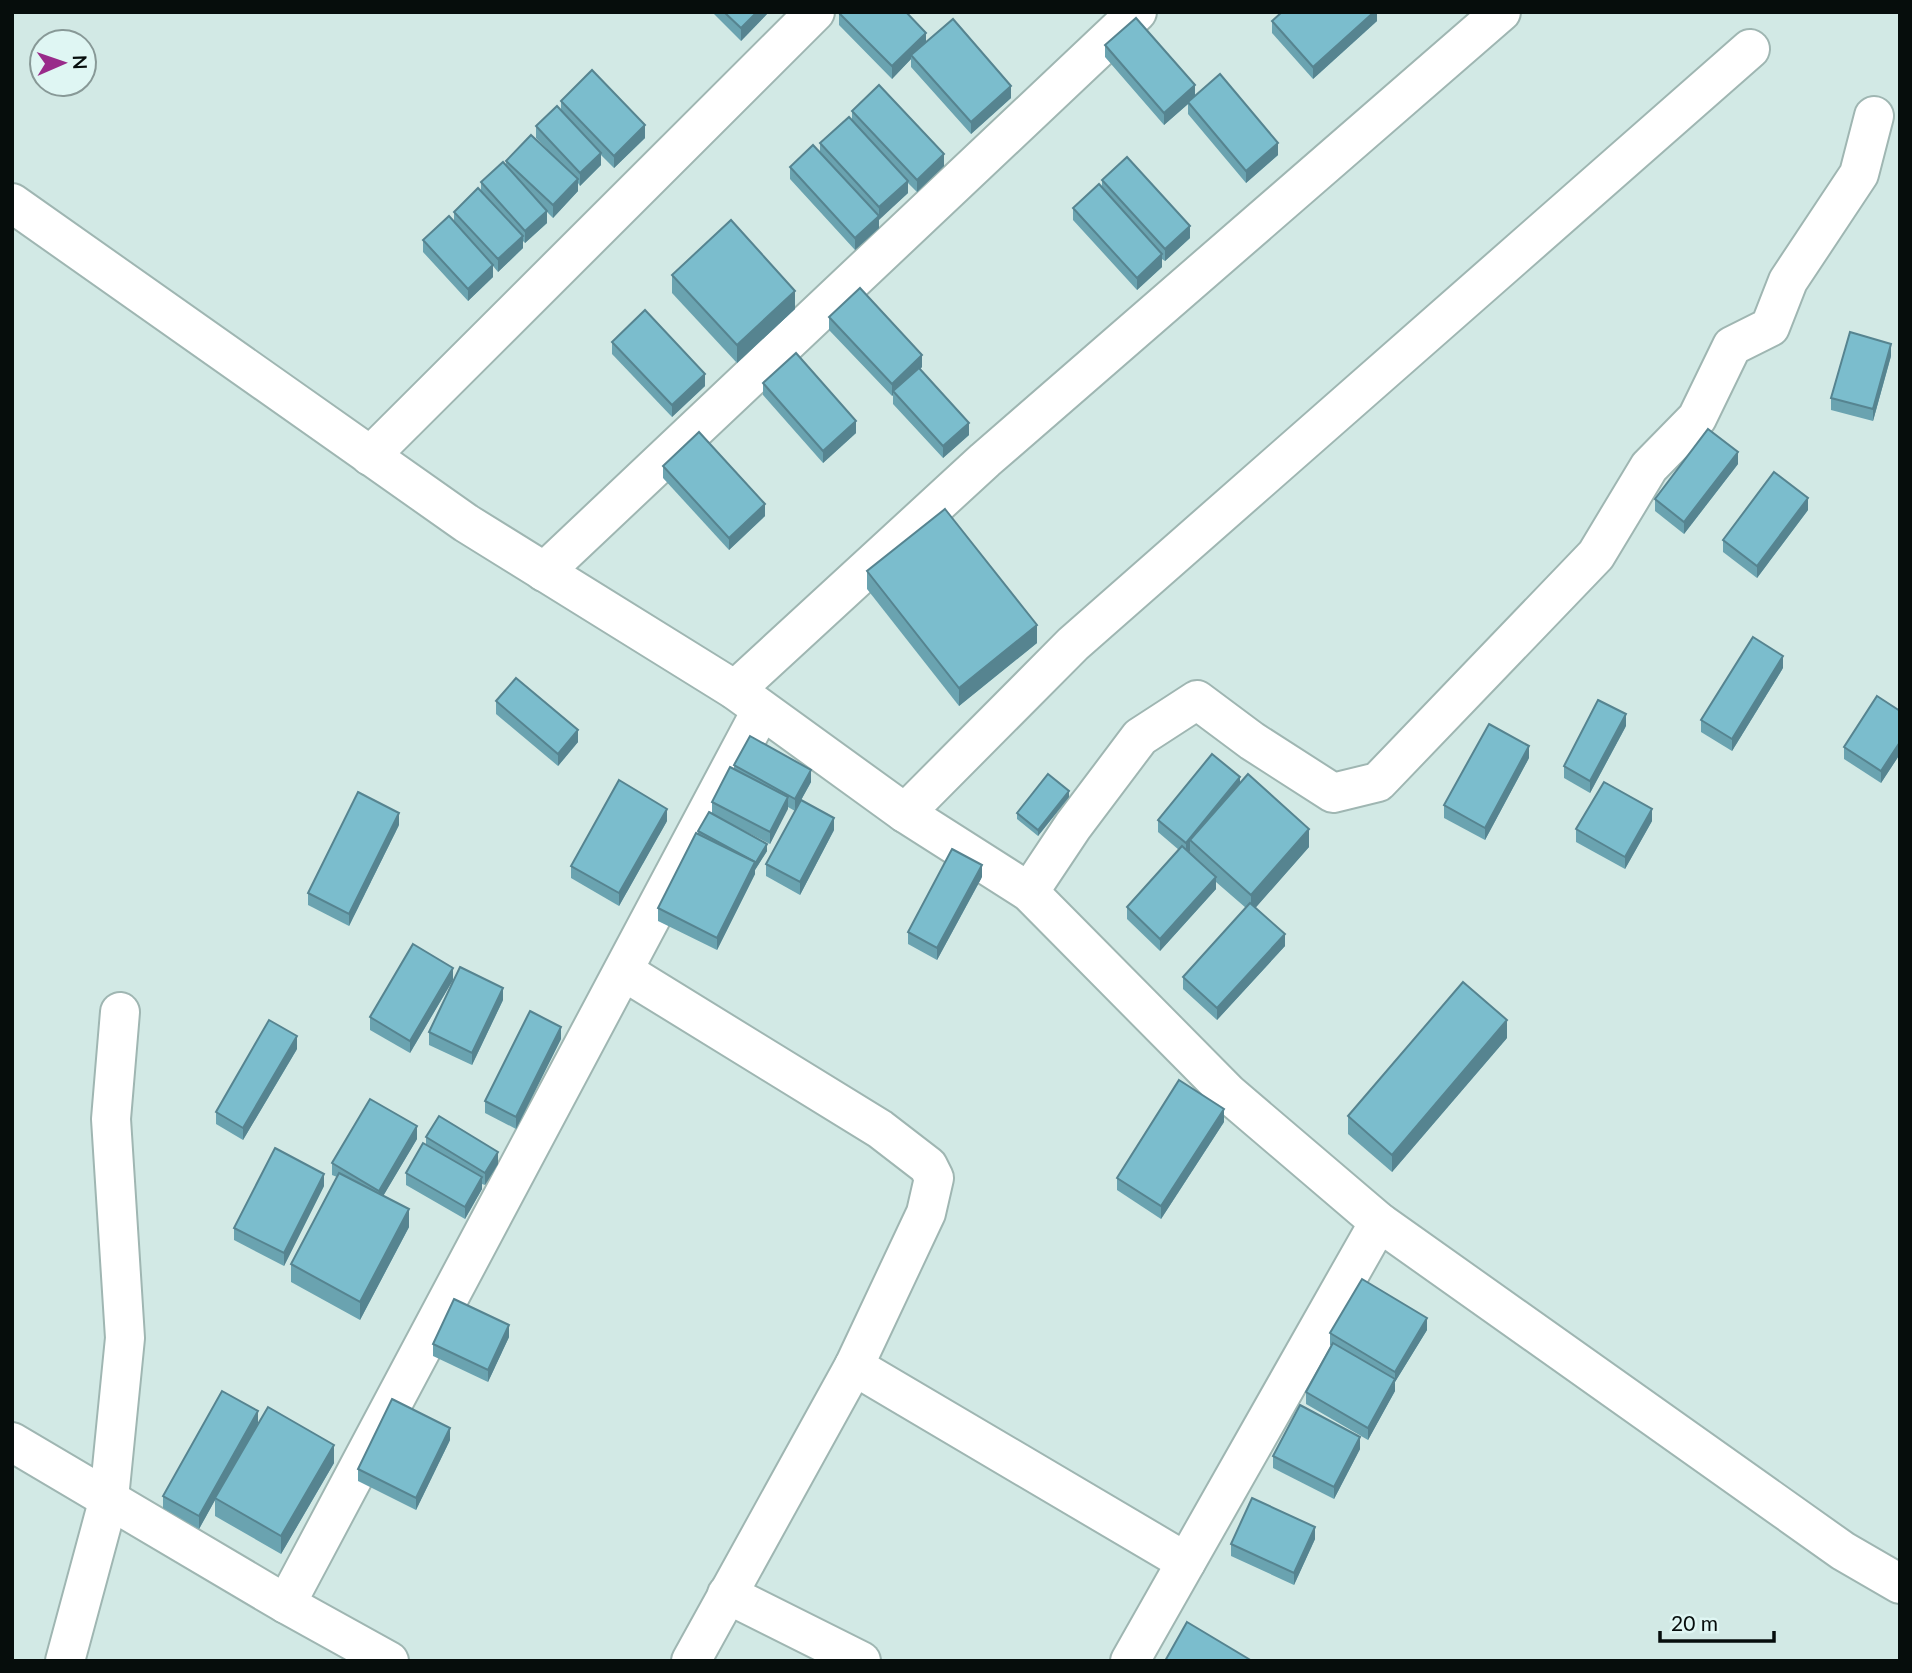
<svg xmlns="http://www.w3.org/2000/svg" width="1912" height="1673" font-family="Lato,sans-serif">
<rect width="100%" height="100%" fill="#d2e9e5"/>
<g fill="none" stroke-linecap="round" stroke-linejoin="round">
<!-- minor casing -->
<g stroke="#9fb6b2" stroke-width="42">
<g id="minor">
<path d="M12,203L466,523L735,690L905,813L1029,892L1229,1094L1379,1222L1843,1551L1900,1584"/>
<path d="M370,456L815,12"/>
<path d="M544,572L1137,12"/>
<path d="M735,690L985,460L1501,12"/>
<path d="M905,813L1073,644L1750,49"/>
<path d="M1029,892L1073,826L1140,737L1197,700L1252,741L1333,793L1378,782L1596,555L1649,467L1697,418L1732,346L1770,327L1788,281L1859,174L1874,116"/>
<path d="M625,972L880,1129L928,1166L934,1178L926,1213L854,1366L691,1661"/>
<path d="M854,1366L1186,1562"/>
<path d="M727,1594L861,1661"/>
<path d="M286,1604L761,711"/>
<path d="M65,1661L109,1498L125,1338L111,1119L120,1012"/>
<path d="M1130,1661L1379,1222"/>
</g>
</g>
<!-- major casing -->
<g stroke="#9fb6b2" stroke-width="42">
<path id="major" d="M12,1442L286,1604L389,1661"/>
</g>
<!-- minor -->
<use href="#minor" stroke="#fff" stroke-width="38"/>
<!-- major -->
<use href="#major" stroke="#fff" stroke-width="38"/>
</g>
<!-- wall -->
<g fill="#6aa3b0">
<path d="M712,12H768V13L741,41Z"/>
<path d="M1377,12V21L1313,79L1272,33V21Z"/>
<path d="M839,13L926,42L1011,98L971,134L911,67V59L892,79L839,25Z"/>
<path d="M1105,45L1195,95L1278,155L1246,183L1188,114V104L1164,125L1105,57Z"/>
<path d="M561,101L645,138L614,168L601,155V165L580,186L578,183V191L553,218L547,212V223L525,243L523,241V248L498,272L493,266V277L468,301L423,252V240L454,221V212L481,190V182L506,166V161L547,149L536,138V126L561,110Z"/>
<path d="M852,111L944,166L917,192L908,183V193L879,219V228L855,250L790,179V167L820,153V143L852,120Z"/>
<path d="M1102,180L1190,238L1165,261L1162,259V267L1137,290L1073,220V208L1102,187Z"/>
<path d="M672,275L795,309L737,363L672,293Z"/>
<path d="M829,317L922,367L920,369L969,435L943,458L893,404V395L892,396L829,330Z"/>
<path d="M612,342L705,386L672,417L612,354Z"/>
<path d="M1891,356L1873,421L1831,410V398Z"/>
<path d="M763,383L856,433L823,463L763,395Z"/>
<path d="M1738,464L1684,534L1655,511V499Z"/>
<path d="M663,466L765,516L729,550L663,478Z"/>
<path d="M1808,510L1757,578L1723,552V540Z"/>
<path d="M867,571L1037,643L959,706L867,589Z"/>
<path d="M1783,668L1732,751L1701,732V720Z"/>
<path d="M496,701L578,742L558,766L496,714Z"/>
<path d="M1900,711V754L1881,783L1844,759V747Z"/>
<path d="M1626,726L1590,793L1564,778V766Z"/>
<path d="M1529,758L1485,840L1444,818V805Z"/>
<path d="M734,765L811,782L795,811L788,807L770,844L729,823L767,851L755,870V874L717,950L658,921V908L698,834V831L712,814V802L734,769Z"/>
<path d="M1240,784L1309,847L1255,908L1285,946L1217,1020L1183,989V977L1246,908L1216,882V889L1160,951L1127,919V907L1179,850L1158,832V820Z"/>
<path d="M1069,797L1038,836L1017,819V813Z"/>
<path d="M667,821L619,906L571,878V866Z"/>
<path d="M1652,821L1625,869L1576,842V829Z"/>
<path d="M399,825L349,926L308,905V893Z"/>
<path d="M834,830L800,895L766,876V864Z"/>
<path d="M982,877L937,960L908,944V932Z"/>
<path d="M453,980L410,1053L370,1030V1017Z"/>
<path d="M503,1000L472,1065L429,1045V1032Z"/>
<path d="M1507,1038L1392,1172L1348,1134V1116Z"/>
<path d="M561,1039L516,1129L485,1113V1101Z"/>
<path d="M297,1049L243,1140L216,1124V1112Z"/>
<path d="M1224,1122L1161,1219L1117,1190V1178Z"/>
<path d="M426,1137L498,1164L485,1185L482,1184V1189L465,1219L406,1185V1173L426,1144Z"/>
<path d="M417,1139L383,1196L409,1227L360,1320L291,1282V1264L337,1177L332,1175V1163Z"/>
<path d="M324,1186L284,1266L234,1240V1228Z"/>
<path d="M1427,1330L1395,1382V1391L1368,1440L1306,1404V1392L1331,1346L1330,1345V1333Z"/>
<path d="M509,1337L488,1382L433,1356V1344Z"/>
<path d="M258,1423L334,1463L281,1554L215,1516V1500L199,1529L163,1508V1496Z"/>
<path d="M450,1440L416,1510L358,1481V1469Z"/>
<path d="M1360,1449L1334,1499L1273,1468V1456Z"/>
<path d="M1315,1539L1294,1585L1231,1556V1544Z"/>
</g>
<!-- shaded-wall -->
<g fill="#568490">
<path d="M757,12H768V13L741,41V28Z"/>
<path d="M1374,12H1377V21L1313,79V67Z"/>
<path d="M926,33V45L911,55V59L892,79V66Z"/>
<path d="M1195,85V97L1188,102V104L1164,125V113Z"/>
<path d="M1011,86V98L971,134V122Z"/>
<path d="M645,125V138L614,168V156Z"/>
<path d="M1278,143V155L1246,183V171Z"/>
<path d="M601,153V165L580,186V173Z"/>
<path d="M944,154V166L917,192V180Z"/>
<path d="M578,179V191L553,218V205Z"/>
<path d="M908,181V193L879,220V207Z"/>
<path d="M547,211V223L525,243V231Z"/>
<path d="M879,216V228L855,250V238Z"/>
<path d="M1190,226V238L1165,261V249Z"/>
<path d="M523,236V248L498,272V259Z"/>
<path d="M1162,254V267L1137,290V278Z"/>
<path d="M493,265V277L468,301V289Z"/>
<path d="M795,291V309L737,363V345Z"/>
<path d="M1891,344V356L1873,421V409Z"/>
<path d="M922,355V367L895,393L893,391V395L892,396V384Z"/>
<path d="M705,374V386L672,417V405Z"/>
<path d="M856,421V433L823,463V451Z"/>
<path d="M969,423V435L943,458V446Z"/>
<path d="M1738,452V464L1684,534V522Z"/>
<path d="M1808,498V510L1757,578V566Z"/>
<path d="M765,504V516L729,550V538Z"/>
<path d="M1037,625V643L959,706V688Z"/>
<path d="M1783,656V668L1732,751V739Z"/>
<path d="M1626,714V726L1590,793V781Z"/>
<path d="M578,730V742L558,766V754Z"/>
<path d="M1900,742V754L1881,783V771Z"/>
<path d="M1529,746V758L1485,840V828Z"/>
<path d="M811,770V782L795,811V799Z"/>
<path d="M1240,777V789L1190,840V851L1186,855V843Z"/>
<path d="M1069,791V797L1038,836V830Z"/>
<path d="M788,797V809L770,844V832Z"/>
<path d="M667,809V821L619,906V893Z"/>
<path d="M1652,809V821L1625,869V857Z"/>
<path d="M399,813V825L349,926V914Z"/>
<path d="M834,818V830L800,895V882Z"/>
<path d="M1309,829V847L1251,913V895Z"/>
<path d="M767,844V851L755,870V864Z"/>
<path d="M755,862V874L717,950V938Z"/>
<path d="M982,865V877L937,960V948Z"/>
<path d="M1216,877V889L1160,951V939Z"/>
<path d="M1285,934V946L1217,1020V1008Z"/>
<path d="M453,968V980L410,1053V1041Z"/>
<path d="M503,988V1000L472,1065V1053Z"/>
<path d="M1507,1020V1038L1392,1172V1155Z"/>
<path d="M561,1027V1039L516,1129V1117Z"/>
<path d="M297,1036V1049L243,1140V1128Z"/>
<path d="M1224,1109V1122L1161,1219V1206Z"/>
<path d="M417,1126V1139L379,1203V1191Z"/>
<path d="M498,1152V1164L485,1185V1173Z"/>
<path d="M324,1174V1186L284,1266V1253Z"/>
<path d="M482,1177V1189L465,1219V1207Z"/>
<path d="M409,1209V1227L360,1320V1302Z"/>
<path d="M1427,1318V1330L1395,1382V1391L1368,1440V1428L1395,1381V1372Z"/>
<path d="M509,1325V1337L488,1382V1370Z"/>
<path d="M258,1411V1423L199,1529V1516Z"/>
<path d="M450,1428V1440L416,1510V1498Z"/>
<path d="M1360,1437V1449L1334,1499V1487Z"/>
<path d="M334,1445V1463L281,1554V1536Z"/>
<path d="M1315,1527V1539L1294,1585V1573Z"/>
</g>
<!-- building -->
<g fill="#7bbdcd" stroke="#568490" stroke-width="2">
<path d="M724,12H757L741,28Z"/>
<path d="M841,12H906L926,33L892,66L839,13Z"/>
<path d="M1282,12H1374L1313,67L1272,21Z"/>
<path d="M1136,18L1195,85L1164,113L1105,45Z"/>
<path d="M953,19L1011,86L971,122L911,55Z"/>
<path d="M592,70L645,125L614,156L561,101Z"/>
<path d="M1220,74L1278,143L1246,171L1188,102Z"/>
<path d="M879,85L944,154L917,180L852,111Z"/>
<path d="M557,106L601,153L580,173L536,126Z"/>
<path d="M849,117L908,181L879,207L820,143Z"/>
<path d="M531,135L578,179L553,205L506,161Z"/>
<path d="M813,145L879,216L855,238L790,167Z"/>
<path d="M1127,157L1190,226L1165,249L1102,180Z"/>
<path d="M503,162L547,211L525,231L481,182Z"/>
<path d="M1099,184L1162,254L1137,278L1073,208Z"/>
<path d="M478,188L523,236L498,259L454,212Z"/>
<path d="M449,216L493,265L468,289L423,240Z"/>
<path d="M731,220L795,291L737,345L672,275Z"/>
<path d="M860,288L922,355L892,384L829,317Z"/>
<path d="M645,310L705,374L672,405L612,342Z"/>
<path d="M1850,332L1891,344L1873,409L1831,398Z"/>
<path d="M796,353L856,421L823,451L763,383Z"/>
<path d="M919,368L969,423L943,446L893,391Z"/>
<path d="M1708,429L1738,452L1684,522L1655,499Z"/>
<path d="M699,432L765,504L729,538L663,466Z"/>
<path d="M1774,472L1808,498L1757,566L1723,540Z"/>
<path d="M945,509L1037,625L959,688L867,571Z"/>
<path d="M1753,637L1783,656L1732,739L1701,720Z"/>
<path d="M516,678L578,730L558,754L496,701Z"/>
<path d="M1877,696L1900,711V742L1881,771L1844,747Z"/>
<path d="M1598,700L1626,714L1590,781L1564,766Z"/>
<path d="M1489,724L1529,746L1485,828L1444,805Z"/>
<path d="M750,736L811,770L795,799L734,765Z"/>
<path d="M1212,754L1240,777L1186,843L1158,820Z"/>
<path d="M730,767L788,797L770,832L712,802Z"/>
<path d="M1048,774L1069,791L1038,830L1017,813Z"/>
<path d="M1248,774L1309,829L1251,895L1190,840Z"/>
<path d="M619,780L667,809L619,893L571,866Z"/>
<path d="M1604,782L1652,809L1625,857L1576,829Z"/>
<path d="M358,792L399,813L349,914L308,893Z"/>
<path d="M801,800L834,818L800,882L766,864Z"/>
<path d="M709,812L767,844L755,864H754L755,862L698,831Z"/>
<path d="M696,833L755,862L717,938L658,908Z"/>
<path d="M1182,846L1216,877L1160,939L1127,907Z"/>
<path d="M952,849L982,865L937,948L908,932Z"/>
<path d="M1250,903L1285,934L1217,1008L1183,977Z"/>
<path d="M413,944L453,968L410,1041L370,1017Z"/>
<path d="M460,967L503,988L472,1053L429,1032Z"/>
<path d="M1463,982L1507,1020L1392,1155L1348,1116Z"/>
<path d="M530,1011L561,1027L516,1117L485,1101Z"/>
<path d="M269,1020L297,1036L243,1128L216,1112Z"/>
<path d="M1179,1080L1224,1109L1161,1206L1117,1178Z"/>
<path d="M370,1099L417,1126L379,1191L332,1163Z"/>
<path d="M439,1116L498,1152L485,1173L426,1137Z"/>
<path d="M423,1143L482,1177L465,1207L406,1173Z"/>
<path d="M275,1148L324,1174L284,1253L234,1228Z"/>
<path d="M339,1173L409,1209L360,1302L291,1264Z"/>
<path d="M1362,1279L1427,1318L1395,1372L1330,1333Z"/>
<path d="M454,1299L509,1325L488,1370L433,1344Z"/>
<path d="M1333,1343L1395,1379L1368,1428L1306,1392Z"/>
<path d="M222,1391L258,1411L199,1516L163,1496Z"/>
<path d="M392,1399L450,1428L416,1498L358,1469Z"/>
<path d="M1300,1405L1360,1437L1334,1487L1273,1456Z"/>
<path d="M268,1407L334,1445L281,1536L215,1498Z"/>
<path d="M1252,1498L1315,1527L1294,1573L1231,1544Z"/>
<path d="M1187,1622L1252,1661H1165Z"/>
</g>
<!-- border -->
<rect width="1912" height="1673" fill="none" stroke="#060d0c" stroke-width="28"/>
<!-- north arrow -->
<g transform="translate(63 63) rotate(88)"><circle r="33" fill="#dff6f3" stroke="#889997" stroke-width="2"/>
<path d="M0-5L12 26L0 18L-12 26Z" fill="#992b8a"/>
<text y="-10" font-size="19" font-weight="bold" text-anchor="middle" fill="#060d0c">N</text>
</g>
<!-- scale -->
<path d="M1660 1631v10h114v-10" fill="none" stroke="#060d0c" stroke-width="3.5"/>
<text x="1671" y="1631" font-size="21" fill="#060d0c" stroke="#dff6f3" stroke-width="5" paint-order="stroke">20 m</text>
</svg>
